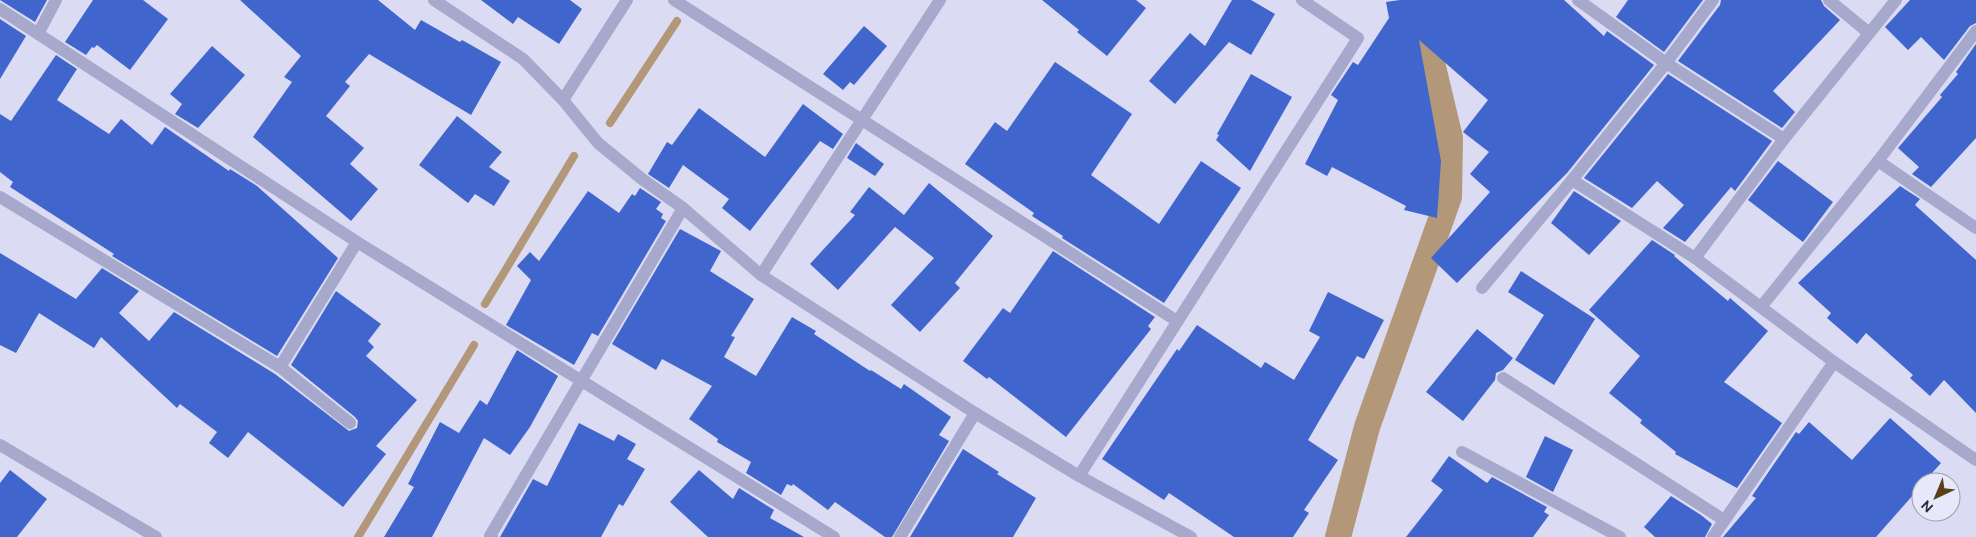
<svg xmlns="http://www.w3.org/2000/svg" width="1976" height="537" font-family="Ubuntu,sans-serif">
<rect width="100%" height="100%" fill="#dbdbf3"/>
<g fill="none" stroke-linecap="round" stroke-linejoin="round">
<!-- stream -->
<g stroke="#b29778" stroke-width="8">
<path d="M610,123L677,21"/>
<path d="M485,304L574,156"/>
<path d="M358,537L474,345"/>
</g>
<!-- canal -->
<path stroke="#b29778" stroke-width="26" d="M1338,537L1367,427L1449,197L1450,138L1417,0"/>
</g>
<!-- building -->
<g fill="#4066cd">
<path d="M0,0H47L35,22Z"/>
<path d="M93,0H143L168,19L130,70L97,45L94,48L92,47L86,55L65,42Z"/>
<path d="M240,0H378L415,30L421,20L460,42L462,40L501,62L471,115L369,54L345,82L350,86L326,116L364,148L350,164L378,189L351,221L253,137L292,82L284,77L301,56Z"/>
<path d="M481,0H570L582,9L559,44L518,17L513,24Z"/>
<path d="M1042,0H1136L1146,8L1107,56L1077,32L1079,30Z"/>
<path d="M1232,0H1251L1275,14L1251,55L1229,42L1175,104L1149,81L1190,33L1205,46Z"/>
<path d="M1400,0H1564L1604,36L1607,31L1654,65L1567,173L1457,283L1431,258L1490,192L1470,174L1489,152L1463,132L1488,100L1419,40L1441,161L1437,218L1404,210L1406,206L1332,167L1327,176L1305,164L1338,100L1331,95L1353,62L1358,65L1389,18L1386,2Z"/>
<path d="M1628,0H1703L1664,52L1616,17Z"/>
<path d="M1721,0H1821L1824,6L1840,20L1773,91L1795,112L1782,128L1678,61L1720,5Z"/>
<path d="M1910,0H1976V23L1970,26L1944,60L1921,37L1908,50L1885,27Z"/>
<path d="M0,19L26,36L0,79Z"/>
<path d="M864,26L887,46L854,85L850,82L843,90L823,74Z"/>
<path d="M1976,44V138L1931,187L1912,174L1919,167L1898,148L1942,97L1940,95L1958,74L1956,72Z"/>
<path d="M212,46L245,75L198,128L175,114L182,104L170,94Z"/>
<path d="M56,55L77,69L57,100L109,134L121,119L152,145L165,127L229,171L230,169L257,186L338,258L277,356L112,256L114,254L10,187L13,182L0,172V114L11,121Z"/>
<path d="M1055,62L1132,114L1091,175L1159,224L1201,161L1241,188L1164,303L1062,238L1063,236L1032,216L1034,213L965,164L995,122L1007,131Z"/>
<path d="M1251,74L1292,97L1250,171L1216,140L1219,135L1217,134Z"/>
<path d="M1668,74L1772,141L1735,191L1731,187L1685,242L1663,228L1684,205L1657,181L1632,208L1584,178Z"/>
<path d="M803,104L843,134L833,149L820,141L750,231L722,208L729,199L683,165L669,188L648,174L667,142L672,145L699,108L765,157Z"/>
<path d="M457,116L502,152L489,167L510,181L494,206L475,194L468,203L419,165Z"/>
<path d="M856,143L884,164L875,176L847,158Z"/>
<path d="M1778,161L1833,202L1803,242L1748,200Z"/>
<path d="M929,183L993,236L955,283L960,288L920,332L891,305L934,258L895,227L838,290L810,264L855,215L850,212L869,187L904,215Z"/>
<path d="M1900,186L1920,199L1915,205L1976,260V413L1944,380L1930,396L1910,378L1913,375L1866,333L1857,344L1827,318L1831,313L1798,283Z"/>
<path d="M640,188L661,202L656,209L663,214L661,218L666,221L598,336L592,333L574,365L506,325L531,280L517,266L530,252L539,261L588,191L619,213L632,194L635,196Z"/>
<path d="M1574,191L1621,221L1589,255L1551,223Z"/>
<path d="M680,229L721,251L710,271L754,299L731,336L735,337L724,357L756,376L792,317L816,331L814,334L870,371L871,370L901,389L904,384L951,417L939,435L949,441L892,537H885L835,502L828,510L793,484L792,486L787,484L781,495L746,473L751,462L717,442L718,439L689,419L712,386L662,359L656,370L612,344Z"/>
<path d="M1652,240L1675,255L1674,256L1728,301L1730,298L1768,331L1724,382L1782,423L1737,488L1675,454L1676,452L1640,423L1642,420L1609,393L1640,356L1589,310Z"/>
<path d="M1053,251L1155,317L1148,326L1151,329L1066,437L989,377L987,379L963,361L1003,308L1010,313Z"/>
<path d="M0,253L76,299L102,268L139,291L119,313L149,341L174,312L275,374L349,431L357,428L358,421L355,417L291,365L336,291L381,324L368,341L374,347L366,356L417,400L376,446L386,454L343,507L248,432L228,458L209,443L217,432L180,404L177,408L101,337L94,348L39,313L16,353L0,345Z"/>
<path d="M1521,271L1595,319L1554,385L1515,360L1544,315L1508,292Z"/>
<path d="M1328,292L1384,320L1364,359L1357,356L1308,440L1338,460L1304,510L1309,513L1293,537H1234L1169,493L1164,500L1102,459L1177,349L1179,351L1197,325L1261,368L1265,362L1294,380L1320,337L1309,331Z"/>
<path d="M1477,329L1513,358L1503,370L1496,373L1495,380L1463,421L1426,392Z"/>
<path d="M517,350L558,376L530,427L510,455L484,438L432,537H384L414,487L408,484L440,422L459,433L480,400L487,405Z"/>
<path d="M1890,418L1941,463L1924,482H1921V486L1876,537H1723L1756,498L1752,496L1796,432L1799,434L1809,422L1852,460Z"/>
<path d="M579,423L614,441L618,434L636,444L627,459L645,469L623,506L619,504L601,537H500L533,479L547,486Z"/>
<path d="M1545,436L1573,450L1553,492L1526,477Z"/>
<path d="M963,449L999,472L997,474L1036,498L1013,537H910Z"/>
<path d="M1449,456L1487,483L1492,477L1547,507L1544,512L1549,515L1533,537H1406L1443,490L1431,481Z"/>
<path d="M10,470L47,499L17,537H0V483Z"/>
<path d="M699,470L733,499L739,488L774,510L770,518L804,537H708L670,502Z"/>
<path d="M1671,496L1701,515L1712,524L1705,537H1655L1644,527Z"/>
</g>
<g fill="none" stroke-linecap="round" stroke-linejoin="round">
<!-- minor -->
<g stroke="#a6a8cc" stroke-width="12">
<path d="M434,0L523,59L563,100L598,143L642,179L683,208L761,275L975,413L1079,476L1191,537"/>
<path d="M674,0L1177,321"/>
<path d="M1578,0L1666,63L1784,139"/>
<path d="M1713,0L1666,63L1572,180L1695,258L1834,362L1976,460"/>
<path d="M1829,0L1869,33"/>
<path d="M0,9L357,242L834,537"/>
<path d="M38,34L56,0"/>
<path d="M563,100L627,0"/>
<path d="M1878,161L1976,228"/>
<path d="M0,197L280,367L357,242"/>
<path d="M1695,258L1784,139L1896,0"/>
<path d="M761,275L940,0"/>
<path d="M1482,288L1572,180"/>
<path d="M1761,307L1878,161L1976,31"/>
<path d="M280,367L350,423"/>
<path d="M1503,378L1724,520"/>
<path d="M0,445L156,537"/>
<path d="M1462,452L1620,537"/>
<path d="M1079,476L1358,38L1302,0"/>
<path d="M492,537L490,536L683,208"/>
<path d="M900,537L975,413"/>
<path d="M1713,537L1834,362"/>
</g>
</g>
<!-- north arrow -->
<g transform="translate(1936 497) rotate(224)"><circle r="24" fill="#e8e8fb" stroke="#9b9cad"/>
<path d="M0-4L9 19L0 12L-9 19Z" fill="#5c3e1a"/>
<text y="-8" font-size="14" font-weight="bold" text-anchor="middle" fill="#282b38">N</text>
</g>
</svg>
